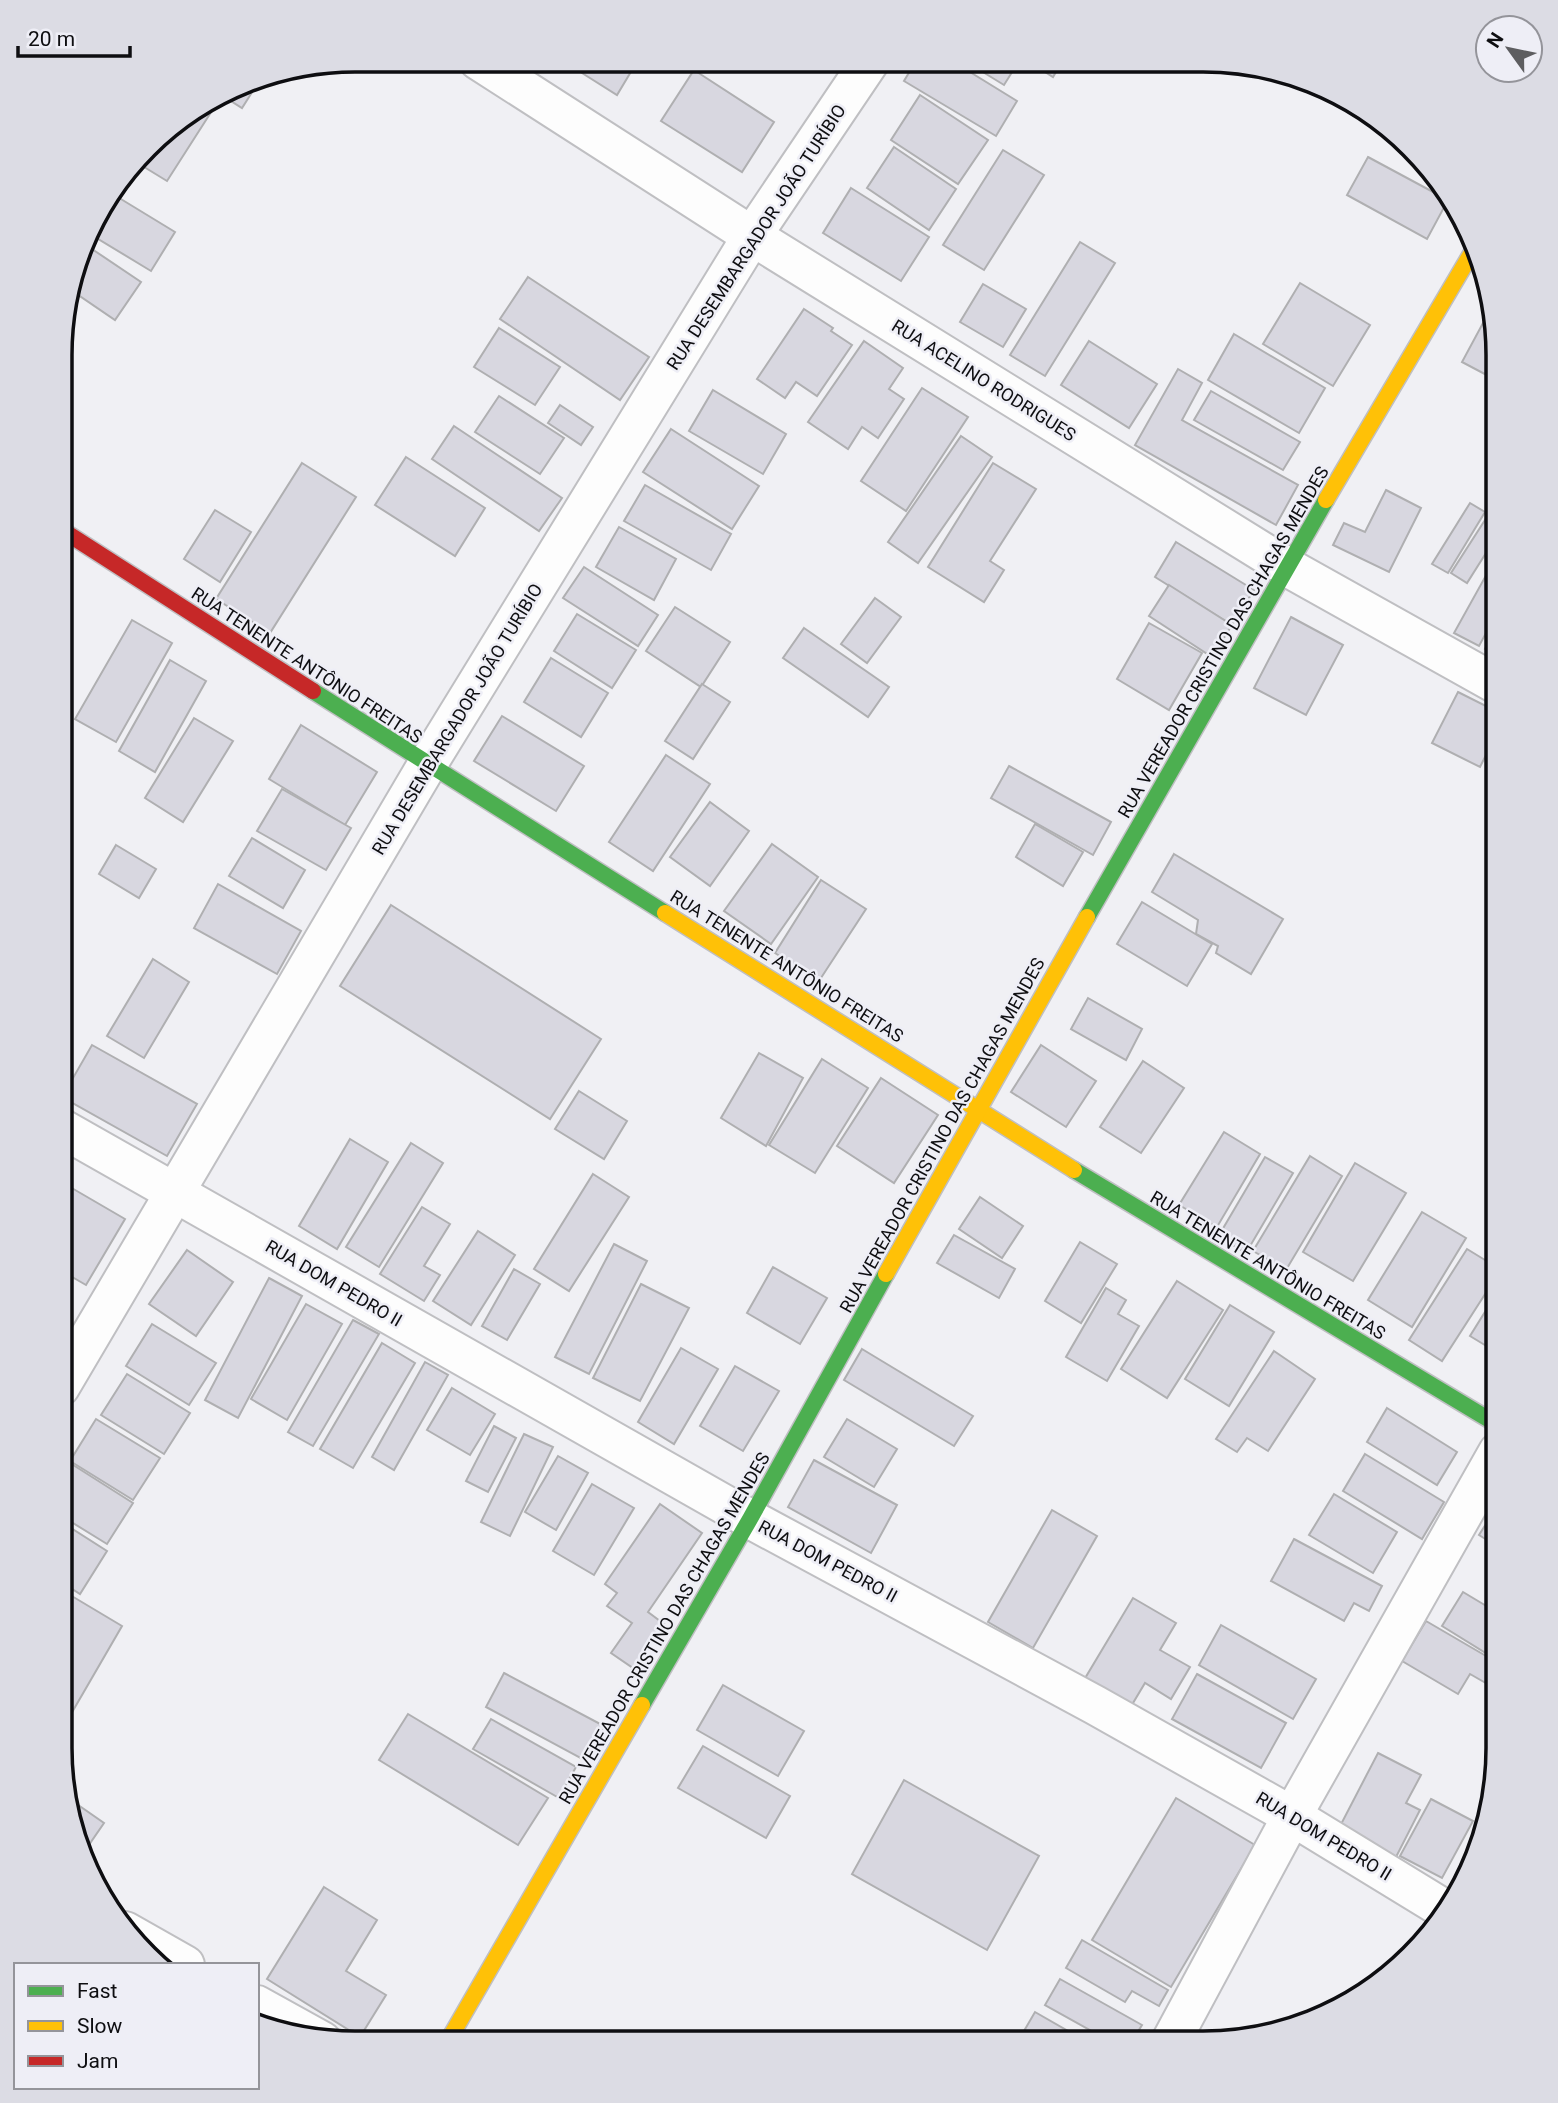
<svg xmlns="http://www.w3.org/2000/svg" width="1558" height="2103" font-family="Roboto,sans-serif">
<rect width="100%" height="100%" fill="#f0f0f4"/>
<!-- building -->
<g fill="#d8d7e0" stroke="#afafb1" stroke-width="2">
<path d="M590,60H638L617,95L582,73Z"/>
<path d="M916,61H952L1017,101L996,136L904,81Z"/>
<path d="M965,61H1019L1004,85Z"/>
<path d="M1036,61L1062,62L1053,77L1034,65Z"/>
<path d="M694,70L774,122L742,172L661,121Z"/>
<path d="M259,75H263L242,108L223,96Z"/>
<path d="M920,95L988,140L958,184L891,140Z"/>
<path d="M211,103L215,106L167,181L136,162L160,132Z"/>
<path d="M894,147L956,189L929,230L867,188Z"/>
<path d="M1003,150L1044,175L984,270L943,245Z"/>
<path d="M1368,157L1448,200L1427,239L1347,195Z"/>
<path d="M851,188L929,237L901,281L823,233Z"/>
<path d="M111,193L175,232L151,271L90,234L99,207Z"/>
<path d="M1080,242L1115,263L1045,376L1010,355Z"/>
<path d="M86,245L141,282L115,320L71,290Z"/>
<path d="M528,277L649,357L620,400L500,319Z"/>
<path d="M1300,283L1370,325L1333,386L1263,344Z"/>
<path d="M983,284L1026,309L1003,347L960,322Z"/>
<path d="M804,309L833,328L831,331L852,345L817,396L796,382L785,398L757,379Z"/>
<path d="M1483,323L1492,327L1498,354V381L1462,362Z"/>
<path d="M499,328L560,367L535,405L474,367Z"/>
<path d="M1234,334L1325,388L1299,433L1208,380Z"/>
<path d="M864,341L903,368L889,389L904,399L878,438L862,427L848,449L808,422Z"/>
<path d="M1089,341L1157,384L1129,428L1061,385Z"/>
<path d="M1178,369L1202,383L1182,420L1298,485L1276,525L1135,445Z"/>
<path d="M922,388L968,417L906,511L861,481Z"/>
<path d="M713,390L786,434L763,474L689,431Z"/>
<path d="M1211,391L1300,442L1283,470L1194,420Z"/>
<path d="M499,396L564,438L540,474L475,432Z"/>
<path d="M560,405L593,427L581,445L548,423Z"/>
<path d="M454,426L562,498L539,531L432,459Z"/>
<path d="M671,429L759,486L732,529L643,472Z"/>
<path d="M961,436L992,457L918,563L888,542Z"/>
<path d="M406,457L485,508L455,556L375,505Z"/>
<path d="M302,463L356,497L270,633L216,599Z"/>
<path d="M993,463L1036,489L990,561L1004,570L984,602L928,567Z"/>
<path d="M645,485L731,534L711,570L624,521Z"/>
<path d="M1386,490L1421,508L1389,572L1333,545L1344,523L1365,532Z"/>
<path d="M1470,503L1485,512L1448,573L1432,564Z"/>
<path d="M1494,506L1498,509V534L1467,583L1451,573Z"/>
<path d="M215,510L251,532L220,582L184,559Z"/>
<path d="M619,527L676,559L654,600L596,567Z"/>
<path d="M1176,542L1254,590L1232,625L1155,577Z"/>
<path d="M584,567L658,615L638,646L563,598Z"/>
<path d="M1489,570L1498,575V611L1479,646L1454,633Z"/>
<path d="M1169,585L1232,625L1212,657L1149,616Z"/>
<path d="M875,598L901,617L867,663L841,644Z"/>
<path d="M675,607L730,642L701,687L646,651Z"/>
<path d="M577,614L636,650L612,688L554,651Z"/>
<path d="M1291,617L1343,645L1306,715L1254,688Z"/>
<path d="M132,620L172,643L116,742L75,719Z"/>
<path d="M1149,623L1202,653L1169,710L1117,679Z"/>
<path d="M1498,624V657L1485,649Z"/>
<path d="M804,628L889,687L868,717L783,658Z"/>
<path d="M551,658L608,693L581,737L524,702Z"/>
<path d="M170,660L206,681L155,772L119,751Z"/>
<path d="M702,684L730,702L693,759L665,741Z"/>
<path d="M1458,692L1498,712V731L1480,767L1432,743Z"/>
<path d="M502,716L584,766L556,811L474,761Z"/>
<path d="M194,718L233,741L183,822L145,798Z"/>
<path d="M301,725L377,772L345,825L269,779Z"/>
<path d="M666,755L710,784L653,871L609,842Z"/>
<path d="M1009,766L1111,822L1093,855L991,798Z"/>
<path d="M282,789L351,828L326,870L257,831Z"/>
<path d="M710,802L749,831L710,886L670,857Z"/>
<path d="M1035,824L1083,852L1063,886L1016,857Z"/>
<path d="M252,838L305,870L283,908L229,876Z"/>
<path d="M772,844L818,877L771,944L724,911Z"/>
<path d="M116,845L156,869L139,898L99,874Z"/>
<path d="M1174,854L1283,919L1251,974L1216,953L1218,946L1196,934L1198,920L1152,892Z"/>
<path d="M821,880L866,909L819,981L775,953Z"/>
<path d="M218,884L301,931L277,974L194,928Z"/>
<path d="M1142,902L1212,944L1187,986L1117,944Z"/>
<path d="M391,905L601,1039L550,1119L340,986Z"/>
<path d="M153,959L189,982L144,1058L107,1036Z"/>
<path d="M1088,998L1142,1029L1126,1060L1071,1029Z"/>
<path d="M92,1045L197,1104L167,1156L62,1097Z"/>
<path d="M1041,1045L1096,1081L1066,1127L1011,1092Z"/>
<path d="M759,1053L803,1078L766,1146L721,1118Z"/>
<path d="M822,1059L868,1088L815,1173L769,1145Z"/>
<path d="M1143,1061L1184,1088L1141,1153L1100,1127Z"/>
<path d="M881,1078L938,1115L894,1183L837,1146Z"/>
<path d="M579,1091L627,1121L604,1159L555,1129Z"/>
<path d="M1224,1132L1260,1154L1217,1227L1179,1205Z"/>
<path d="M350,1139L388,1162L337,1249L299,1226Z"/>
<path d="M411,1143L443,1163L379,1267L346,1247Z"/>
<path d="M1310,1156L1342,1176L1286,1270L1253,1251Z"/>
<path d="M1265,1157L1293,1173L1246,1253L1218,1237Z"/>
<path d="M1355,1163L1406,1193L1353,1281L1303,1252Z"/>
<path d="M593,1174L629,1197L569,1291L534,1269Z"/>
<path d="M70,1187L125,1219L86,1285L60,1270V1203Z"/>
<path d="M980,1197L1023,1226L1002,1258L959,1229Z"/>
<path d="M422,1207L450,1224L424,1266L440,1275L424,1301L380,1274Z"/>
<path d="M1422,1212L1466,1238L1412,1327L1368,1300Z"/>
<path d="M478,1231L515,1255L471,1325L433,1301Z"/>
<path d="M954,1235L1015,1269L999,1298L937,1263Z"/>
<path d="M1080,1242L1117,1264L1081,1323L1045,1301Z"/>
<path d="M614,1244L647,1261L589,1374L555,1357Z"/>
<path d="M1467,1249L1498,1268V1274L1442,1361L1409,1340Z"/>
<path d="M187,1250L233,1282L196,1336L149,1304Z"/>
<path d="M773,1267L827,1298L800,1344L747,1313Z"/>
<path d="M514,1269L540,1284L507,1340L482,1326Z"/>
<path d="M269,1278L302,1296L238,1418L205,1400Z"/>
<path d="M1177,1281L1223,1310L1167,1398L1121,1369Z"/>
<path d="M641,1284L689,1308L640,1401L593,1378Z"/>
<path d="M1106,1288L1126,1300L1118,1314L1139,1326L1107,1381L1066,1357Z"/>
<path d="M1498,1291V1353L1470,1336Z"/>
<path d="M306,1304L342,1324L287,1420L251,1399Z"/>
<path d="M1230,1305L1274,1332L1229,1406L1185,1379Z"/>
<path d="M353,1320L379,1334L313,1446L288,1432Z"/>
<path d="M152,1324L216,1363L189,1405L126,1366Z"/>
<path d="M382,1343L415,1363L353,1468L320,1449Z"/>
<path d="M681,1348L718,1369L674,1444L638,1422Z"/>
<path d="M862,1349L973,1416L954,1446L844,1380Z"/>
<path d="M1274,1351L1315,1379L1268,1451L1247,1438L1237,1452L1216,1439Z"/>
<path d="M425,1362L448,1375L394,1470L372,1457Z"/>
<path d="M735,1366L779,1391L743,1451L700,1426Z"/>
<path d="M127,1374L190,1413L164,1454L101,1415Z"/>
<path d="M452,1388L495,1414L470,1455L427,1430Z"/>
<path d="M1387,1408L1457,1452L1437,1485L1367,1442Z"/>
<path d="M96,1419L160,1458L133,1500L70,1461Z"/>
<path d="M847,1419L897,1449L874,1487L824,1457Z"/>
<path d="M494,1426L516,1438L488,1492L466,1481Z"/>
<path d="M524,1434L553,1447L510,1536L481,1522Z"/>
<path d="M1365,1454L1444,1502L1422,1539L1343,1491Z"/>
<path d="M558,1456L588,1473L556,1530L525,1512Z"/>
<path d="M814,1460L897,1505L871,1553L788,1507Z"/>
<path d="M70,1463L133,1503L107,1544L60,1515V1479Z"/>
<path d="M592,1484L634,1508L594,1575L553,1551Z"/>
<path d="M1334,1494L1397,1532L1373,1573L1309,1535Z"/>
<path d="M660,1504L702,1533L648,1612L664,1624L633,1668L611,1653L632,1623L607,1606L617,1593L605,1584Z"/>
<path d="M1498,1505V1547L1479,1535Z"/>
<path d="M1052,1510L1097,1536L1033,1648L988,1622Z"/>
<path d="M60,1521L107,1551L80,1594L60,1581Z"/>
<path d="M1294,1539L1382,1586L1369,1611L1354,1603L1344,1621L1271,1581Z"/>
<path d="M60,1589L122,1626L60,1733V1689L65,1681L60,1678Z"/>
<path d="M1463,1592L1498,1613V1640L1489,1655L1442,1626Z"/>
<path d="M1133,1598L1176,1623L1160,1650L1190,1667L1171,1699L1145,1683L1127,1713L1081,1685Z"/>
<path d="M1426,1621L1498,1663V1690L1470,1674L1458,1694L1402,1661Z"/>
<path d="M1221,1625L1316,1679L1293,1719L1199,1665Z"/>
<path d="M504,1673L604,1726L586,1761L486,1707Z"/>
<path d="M1197,1674L1286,1723L1261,1768L1172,1719Z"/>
<path d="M723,1685L804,1731L778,1776L697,1730Z"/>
<path d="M408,1714L548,1798L518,1845L379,1760Z"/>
<path d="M491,1719L576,1767L559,1798L473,1749Z"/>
<path d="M703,1746L790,1796L766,1838L678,1788Z"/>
<path d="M1378,1753L1421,1775L1406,1803L1420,1810L1395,1859L1338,1830Z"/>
<path d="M904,1780L1039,1856L987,1950L852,1874Z"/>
<path d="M1176,1798L1255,1845L1171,1987L1092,1940Z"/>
<path d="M1431,1799L1473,1821L1442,1878L1400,1856Z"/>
<path d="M71,1800L104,1823L84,1852Z"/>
<path d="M1489,1810L1483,1844L1457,1896L1450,1893Z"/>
<path d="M324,1887L377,1920L346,1971L386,1995L360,2037L267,1979Z"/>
<path d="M1082,1940L1168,1990L1159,2006L1132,1991L1125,2002L1066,1968Z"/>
<path d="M1060,1979L1142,2025L1131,2043L1116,2035L1113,2043L1045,2005Z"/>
<path d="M1035,2012L1089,2043H1017Z"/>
</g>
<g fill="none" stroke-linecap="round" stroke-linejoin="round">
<!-- street casing -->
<g stroke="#bfbfc2" stroke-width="42">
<g id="street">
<path d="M478,60L752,236L1287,567L1498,685"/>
<path d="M61,1128L750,1519L1095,1705L1292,1816L1449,1912"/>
<path d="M60,1387L427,765L752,236L870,61"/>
<path d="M125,1931L185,1965"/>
<path d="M257,2005L322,2041"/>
<path d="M1170,2043L1292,1816L1498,1452"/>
</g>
</g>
<!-- fast casing -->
<g stroke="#bfbfc2" stroke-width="19">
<g id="fast">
<path d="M313,691L665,913"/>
<path d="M1087,917L1326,500"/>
<path d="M1074,1170L1498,1425"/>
<path d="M642,1705L750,1519L886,1274"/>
</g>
</g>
<!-- slow casing -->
<g stroke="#bfbfc2" stroke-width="19">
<g id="slow">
<path d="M1326,500L1474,249"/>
<path d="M665,913L1074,1170"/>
<path d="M886,1274L1087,917"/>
<path d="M448,2041L642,1705"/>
</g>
</g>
<!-- jam casing -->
<g stroke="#bfbfc2" stroke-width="19">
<path id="jam" d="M62,530L313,691"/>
</g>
<!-- street -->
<use href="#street" stroke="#fdfdfd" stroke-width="38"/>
<!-- fast -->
<use href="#fast" stroke="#4caf50" stroke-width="16"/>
<!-- slow -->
<use href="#slow" stroke="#ffc107" stroke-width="16"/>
<!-- jam -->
<use href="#jam" stroke="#c62828" stroke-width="16"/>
</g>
<g text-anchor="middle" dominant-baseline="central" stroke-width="5" stroke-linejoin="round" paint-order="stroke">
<!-- street labels -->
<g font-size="18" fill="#0e0e11" stroke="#eeeef6">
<text transform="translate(756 237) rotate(-57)">RUA DESEMBARGADOR JOÃO TURÍBIO</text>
<text transform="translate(984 380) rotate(32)">RUA ACELINO RODRIGUES</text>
<text transform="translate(1223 642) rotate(-60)">RUA VEREADOR CRISTINO DAS CHAGAS MENDES</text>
<text transform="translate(307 665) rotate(33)">RUA TENENTE ANTÔNIO FREITAS</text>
<text transform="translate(457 719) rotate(-59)">RUA DESEMBARGADOR JOÃO TURÍBIO</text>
<text transform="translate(787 966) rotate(32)">RUA TENENTE ANTÔNIO FREITAS</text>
<text transform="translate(942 1135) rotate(-61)">RUA VEREADOR CRISTINO DAS CHAGAS MENDES</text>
<text transform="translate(1268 1265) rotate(31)">RUA TENENTE ANTÔNIO FREITAS</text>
<text transform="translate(334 1283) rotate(30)">RUA DOM PEDRO II</text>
<text transform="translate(828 1561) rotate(28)">RUA DOM PEDRO II</text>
<text transform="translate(664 1628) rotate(-60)">RUA VEREADOR CRISTINO DAS CHAGAS MENDES</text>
<text transform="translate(1324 1836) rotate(31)">RUA DOM PEDRO II</text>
</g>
</g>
<!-- crop -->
<path d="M0 0H1558V2103H0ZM355 72H1203A283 283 0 0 1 1486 355V1748A283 283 0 0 1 1203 2031H355A283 283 0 0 1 72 1748V355A283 283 0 0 1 355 72Z" fill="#dcdce4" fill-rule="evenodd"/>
<path fill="none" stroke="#0e0e11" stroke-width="3.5" d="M355 72H1203A283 283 0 0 1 1486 355V1748A283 283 0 0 1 1203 2031H355A283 283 0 0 1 72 1748V355A283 283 0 0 1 355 72Z"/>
<!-- legend -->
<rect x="14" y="1963" width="245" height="126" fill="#eeeef6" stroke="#94949a" stroke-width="2"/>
<rect x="28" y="1986" width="35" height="10" fill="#4caf50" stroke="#94949a" stroke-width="2"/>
<text x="77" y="1998" font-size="21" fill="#0e0e11">Fast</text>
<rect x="28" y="2021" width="35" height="10" fill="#ffc107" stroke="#94949a" stroke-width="2"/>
<text x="77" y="2033" font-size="21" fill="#0e0e11">Slow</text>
<rect x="28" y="2056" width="35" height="10" fill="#c62828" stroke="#94949a" stroke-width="2"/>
<text x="77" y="2068" font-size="21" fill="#0e0e11">Jam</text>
<!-- north arrow -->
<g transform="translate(1509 49) rotate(303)"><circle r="33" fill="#eeeef6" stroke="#94949a" stroke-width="2"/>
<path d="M0-5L12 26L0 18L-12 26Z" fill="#5d5d60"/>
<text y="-10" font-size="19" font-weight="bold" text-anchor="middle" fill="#0e0e11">N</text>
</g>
<!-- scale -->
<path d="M18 46v10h112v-10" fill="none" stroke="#0e0e11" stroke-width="3.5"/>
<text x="28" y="46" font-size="21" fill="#0e0e11" stroke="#eeeef6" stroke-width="5" paint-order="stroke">20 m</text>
</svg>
